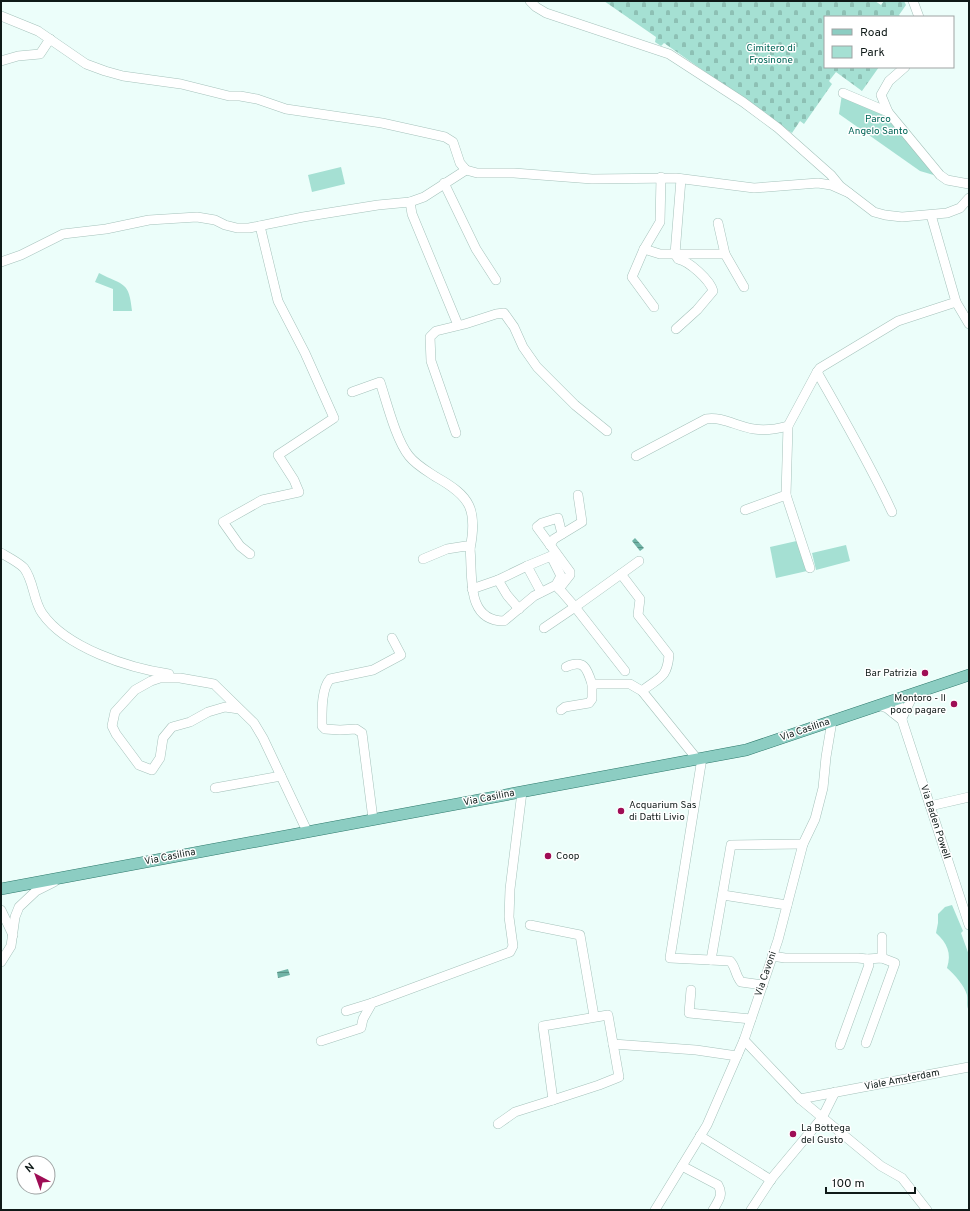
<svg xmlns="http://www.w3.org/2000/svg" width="970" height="1211" font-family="Overpass,sans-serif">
<defs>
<pattern id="cemetery-stones" width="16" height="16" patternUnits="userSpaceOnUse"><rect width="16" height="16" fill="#a5e0d3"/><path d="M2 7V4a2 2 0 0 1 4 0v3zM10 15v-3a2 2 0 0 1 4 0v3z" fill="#8dc0b4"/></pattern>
<pattern id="water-rules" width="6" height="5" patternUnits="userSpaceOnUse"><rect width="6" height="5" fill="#70b4a6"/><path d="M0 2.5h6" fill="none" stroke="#5a9286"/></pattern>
</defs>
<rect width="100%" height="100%" fill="#ecfefa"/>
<!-- cemetery -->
<path fill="url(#cemetery-stones)" d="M604,1H875L881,5L884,1H904L906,5L899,15L901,17H825V67H879L862,91L836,72L829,81L832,84L804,124L800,121L792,133L664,43L661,46L655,42L656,37Z"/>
<!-- green -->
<g fill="#a5e0d3">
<path d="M842,94L887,114L937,176L920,171L839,114Z"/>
<path d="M341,167L345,184L312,192L308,175Z"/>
<path d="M99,273C124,286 129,281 132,311H113V289L95,282Z"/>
<path d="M801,540L807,571L776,578L770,547Z"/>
<path d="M846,545L850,561L816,570L812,553Z"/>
<path d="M952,905L963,931L961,933L969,955V1011C966,1006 968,1001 967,995C964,985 955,975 947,968C952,953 947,943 936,933L938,923V914L945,907Z"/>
</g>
<!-- water -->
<g fill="url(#water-rules)">
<path d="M635,538L644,548L640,551L632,541Z"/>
<path d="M288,969L290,975L278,978L277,972Z"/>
</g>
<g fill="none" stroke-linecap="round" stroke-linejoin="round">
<!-- minor casing -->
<g stroke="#a5c2bb" stroke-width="10">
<g id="minor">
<path d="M530,1L536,7L546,13L669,54L743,102L778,128L831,175L840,186L874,212L885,215L902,217L947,213L960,208L969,198"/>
<path d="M913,1L919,17"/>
<path d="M1,16L38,31L86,64L105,71L123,76L181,84L229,96H240L257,99L286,109L382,123L445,137L453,142L460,163L466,170L477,173H514L592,179L676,178L754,188L818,183L831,185L849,193"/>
<path d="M1,61L18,56L40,54L50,39"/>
<path d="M905,67L889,81L881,95L888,112L940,175L947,180L969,184"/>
<path d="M843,93L888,112"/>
<path d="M661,177L660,222L644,249L660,254H725L744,287"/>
<path d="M444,183L476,249L496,280"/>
<path d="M410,202L412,214L458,325"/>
<path d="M718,223L725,254"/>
<path d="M644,249L632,277L654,307"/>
<path d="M1,262L21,255L63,234L106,229L149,220L197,217L215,220L225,225L237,228H249L303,217L378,205L410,202L424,197L466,170"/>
<path d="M956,302L969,324"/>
<path d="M676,329L697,310L713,291C710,280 689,261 678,259L675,254L681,179"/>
<path d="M817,372C843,418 870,464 892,512"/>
<path d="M352,392L380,382C387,403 396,440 409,456C416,465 427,471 436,477C470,496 478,509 470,549"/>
<path d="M456,433L431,361L430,337L436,331L465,324L496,314L504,313L514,327L523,347L537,367L575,405L607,431"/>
<path d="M636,456L706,419C722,416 738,427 754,429C766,431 777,429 788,426"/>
<path d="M786,495L788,426L817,372L820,368L898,321L956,302L931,215"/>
<path d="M745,510L786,495L810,568"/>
<path d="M550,545L554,539L582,522L578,495"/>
<path d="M1,553C8,557 18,562 24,568C34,581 33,600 42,613C66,648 129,668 169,674"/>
<path d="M250,554L240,546L223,522L262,500L299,492L294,480L278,455L334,418L305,353L278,301L260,226"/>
<path d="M423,559L447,549L466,546L470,549C473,574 465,621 504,621L534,596L556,585L575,607L621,574L640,599L638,615L669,655C667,679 659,677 642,691L697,759"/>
<path d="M527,566L551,556L561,576L556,585"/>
<path d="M621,574L639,561"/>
<path d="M498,580L527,566L541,592"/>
<path d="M472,589L498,580L507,595L519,609"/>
<path d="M559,589L570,575V572L537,527L542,523L558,518L562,534"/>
<path d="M544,628L575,607L625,671"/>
<path d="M566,667C584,659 587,668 592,684H630L642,691"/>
<path d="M895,700L899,703L902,720L969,925"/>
<path d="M878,705L887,708L902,720"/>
<path d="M239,709L225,707L208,712L190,722L172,727L163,738L160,758L152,770L139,765L116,734L112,726L115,712L135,690L151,681L160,678H180L214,684L254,723L263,738L307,831"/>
<path d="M561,710L565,707L589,703L592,699V684"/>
<path d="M902,718L914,693"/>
<path d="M702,758L670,958L730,961C736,967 735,975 741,982L763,985"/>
<path d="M215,788L281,776"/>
<path d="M930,806L969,797"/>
<path d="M373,819L362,733L356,729L340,730L325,729L322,726C322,713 321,689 330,679L373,670L401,655L392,638"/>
<path d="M723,895L787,905"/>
<path d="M1,910L13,935"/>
<path d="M530,925L580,935L594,1016"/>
<path d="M882,937V958"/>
<path d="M772,956L785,958H858L867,959L869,965L840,1045"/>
<path d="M711,960L731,845L803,844"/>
<path d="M1,962L11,946L15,917L19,907L36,891L54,882"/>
<path d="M691,990L689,1013L751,1019"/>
<path d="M346,1011L372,1003"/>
<path d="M608,1015L619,1077L599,1085L553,1100L543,1026Z"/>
<path d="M744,1040L800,1099L969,1067"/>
<path d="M321,1041L361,1028L363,1019L372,1003L510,952L513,946L509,917L510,889L522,792"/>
<path d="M866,1043L895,963L882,958L867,959"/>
<path d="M613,1044L696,1050L737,1056"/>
<path d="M800,1099L881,1166L902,1178L927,1210"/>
<path d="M498,1124L515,1112L553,1100"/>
<path d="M700,1136L771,1180"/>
<path d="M682,1166L718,1185C724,1195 718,1201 713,1210"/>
<path d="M655,1210L707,1125L744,1040L778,940L803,844L815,819L823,788L826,757L832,721"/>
<path d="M751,1210L772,1178L822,1118L835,1092"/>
</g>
</g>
<!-- major casing -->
<g stroke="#2e796c" stroke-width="12">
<path id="major" d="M1,889L746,750L969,675"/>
</g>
<!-- minor -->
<use href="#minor" stroke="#fff" stroke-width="9"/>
<!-- major -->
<use href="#major" stroke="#8ccdc2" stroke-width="11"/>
</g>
<!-- markers -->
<g fill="#9f0d55" stroke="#fff" stroke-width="1.5">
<circle cx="925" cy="673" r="4"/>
<circle cx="954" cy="704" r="4"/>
<circle cx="621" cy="811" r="4"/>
<circle cx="548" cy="856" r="4"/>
<circle cx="793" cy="1134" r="4"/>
</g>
<g text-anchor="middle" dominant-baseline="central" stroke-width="3" stroke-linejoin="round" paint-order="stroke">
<!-- park labels -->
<g font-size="10" fill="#026658" stroke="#fff">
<text x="771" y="48">Cimitero di<tspan x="771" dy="12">Frosinone</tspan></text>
<text x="878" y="119">Parco<tspan x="878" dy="12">Angelo Santo</tspan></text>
</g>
<!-- poi labels -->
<g font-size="10" fill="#0f1a18" stroke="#fff" text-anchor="start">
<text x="917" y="673" text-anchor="end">Bar Patrizia</text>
<text x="946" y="698" text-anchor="end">Montoro - Il<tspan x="946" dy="12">poco pagare</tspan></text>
<text x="629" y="805">Acquarium Sas<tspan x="629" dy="12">di Datti Livio</tspan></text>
<text x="556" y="856">Coop</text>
<text x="801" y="1128">La Bottega<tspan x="801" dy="12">del Gusto</tspan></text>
</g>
<!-- street labels -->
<g font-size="10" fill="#0f1a18" stroke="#fff">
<text transform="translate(805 730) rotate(-19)">Via Casilina</text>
<text transform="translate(489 798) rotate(-11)">Via Casilina</text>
<text transform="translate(935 822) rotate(72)">Via Baden Powell</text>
<text transform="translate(170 857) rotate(-11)">Via Casilina</text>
<text transform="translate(766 974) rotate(-71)">Via Cavoni</text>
<text transform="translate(902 1080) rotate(-11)">Viale Amsterdam</text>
</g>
</g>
<!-- border -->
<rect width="970" height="1211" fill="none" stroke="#0f1a18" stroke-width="4"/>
<!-- legend -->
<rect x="824" y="16" width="130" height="52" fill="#ffffff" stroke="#9fa3a3"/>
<rect x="832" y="29" width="20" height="6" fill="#8ccdc2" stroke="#9fa3a3"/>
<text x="860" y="36" font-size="12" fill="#0f1a18">Road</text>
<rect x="832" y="46" width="20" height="12" fill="#a5e0d3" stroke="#9fa3a3"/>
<text x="860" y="56" font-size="12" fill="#0f1a18">Park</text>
<!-- north arrow -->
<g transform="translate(36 1175) rotate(319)"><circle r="19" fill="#ffffff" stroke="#9fa3a3"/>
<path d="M0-3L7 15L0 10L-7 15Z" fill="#9f0d55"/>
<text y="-6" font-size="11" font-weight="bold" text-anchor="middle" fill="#0f1a18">N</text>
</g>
<!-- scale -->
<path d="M826 1187v6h89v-6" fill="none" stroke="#0f1a18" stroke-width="2"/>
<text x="832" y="1187" font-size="12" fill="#0f1a18" stroke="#ffffff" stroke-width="3" paint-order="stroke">100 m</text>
</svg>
